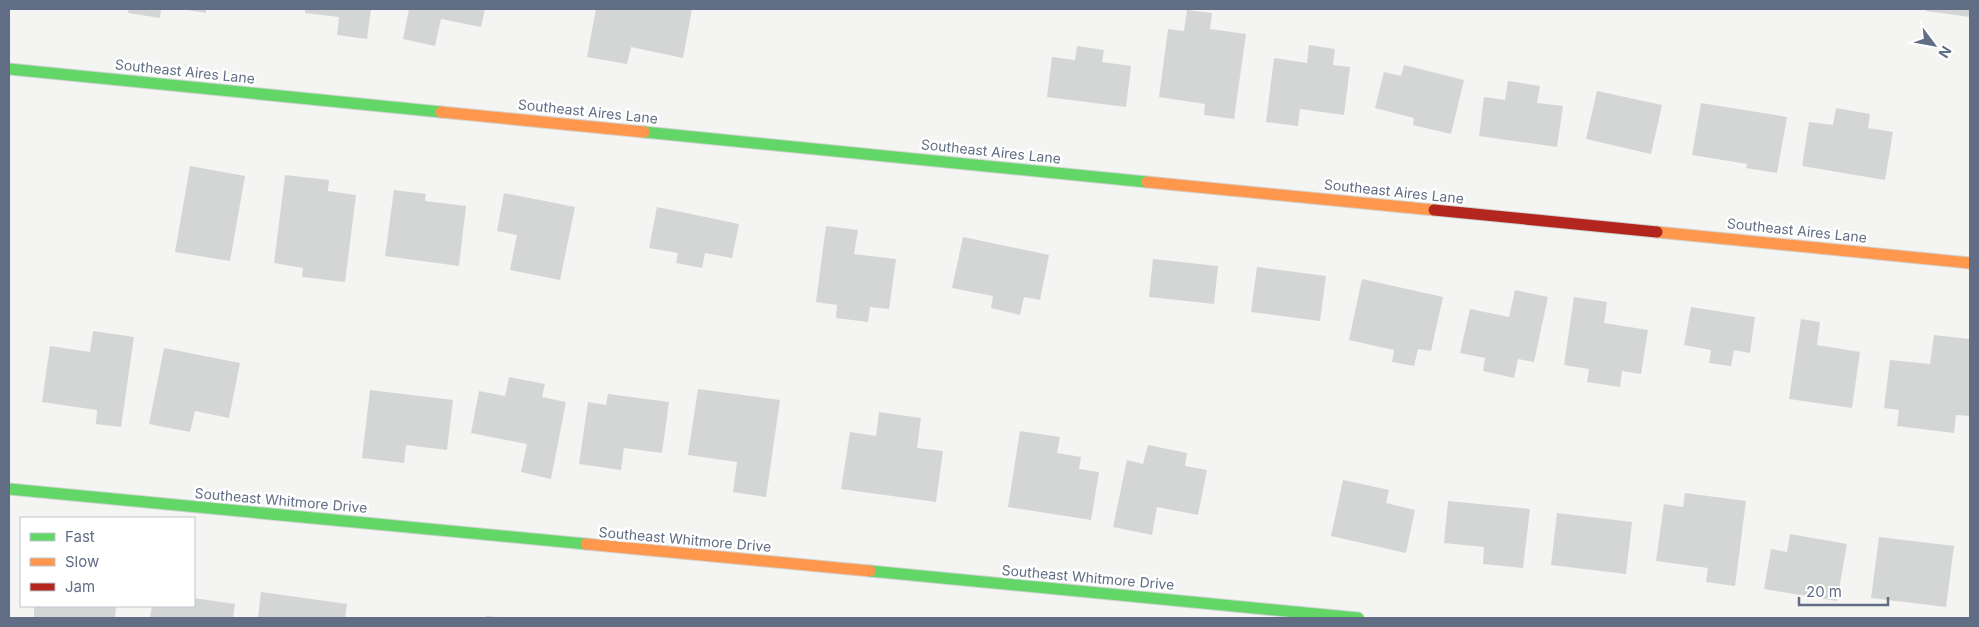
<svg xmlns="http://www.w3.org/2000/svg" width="1979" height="627" font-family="Inter,sans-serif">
<rect width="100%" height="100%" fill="#f4f5f2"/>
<!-- building -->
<g fill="#d4d5d5">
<path d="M129,9H161L160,18L128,13Z"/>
<path d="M181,9H206V13Z"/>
<path d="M305,9H371L367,39L337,35L339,17L305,13Z"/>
<path d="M409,9H485L481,27L441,19L435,46L403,39Z"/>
<path d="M596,9H692L683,58L631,47L627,64L587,57Z"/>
<path d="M1926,9H1970V17L1926,11Z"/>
<path d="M1187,10L1212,13L1210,29L1246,34L1234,119L1204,115L1205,104L1159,97L1168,29L1184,31Z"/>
<path d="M1309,45L1335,49L1333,65L1350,67L1344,115L1300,109L1298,126L1266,122L1274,58L1307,63Z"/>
<path d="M1077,46L1104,50L1102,62L1131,66L1126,107L1047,97L1052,57L1075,60Z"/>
<path d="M1404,65L1464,80L1451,134L1413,125L1414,118L1375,108L1384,72L1401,76Z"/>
<path d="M1508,81L1540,86L1537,103L1563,106L1557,147L1479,136L1484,97L1505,100Z"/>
<path d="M1597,91L1662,105L1651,154L1586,139Z"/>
<path d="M1701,103L1787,117L1777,173L1746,168L1747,164L1692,155Z"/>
<path d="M1836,108L1870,114L1868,128L1893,132L1885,180L1802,166L1809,122L1833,125Z"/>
<path d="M190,166L245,176L230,261L175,252Z"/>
<path d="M285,175L329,180L328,191L356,195L345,282L302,277L303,268L274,263Z"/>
<path d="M394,190L426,194L425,201L466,206L459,266L385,256Z"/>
<path d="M504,193L575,207L560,280L510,270L517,235L497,231Z"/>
<path d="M657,207L739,224L732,258L705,253L702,268L676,263L678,253L649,248Z"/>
<path d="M826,226L858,230L854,254L896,259L889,309L870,307L868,322L836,318L837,305L816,302Z"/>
<path d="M963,237L1049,255L1040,300L1024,297L1020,315L991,308L993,296L952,288Z"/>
<path d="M1153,259L1218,266L1214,304L1149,297Z"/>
<path d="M1257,267L1326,276L1320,321L1251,312Z"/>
<path d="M1362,279L1443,297L1431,351L1418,349L1414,366L1392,362L1394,350L1349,340Z"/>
<path d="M1515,290L1548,297L1534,362L1518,359L1514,378L1483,371L1485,358L1460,353L1470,309L1509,317Z"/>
<path d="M1574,297L1607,302L1604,323L1648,330L1641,374L1622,371L1620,387L1587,382L1589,369L1564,365Z"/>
<path d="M1691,307L1755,317L1750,353L1734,350L1731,366L1709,363L1711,350L1684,345Z"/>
<path d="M1801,319L1820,322L1817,345L1860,352L1852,408L1789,399Z"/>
<path d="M93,331L134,337L121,427L96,424L97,410L42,402L50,346L90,352Z"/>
<path d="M1934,335L1970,339V416L1956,415L1954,433L1897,426L1899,410L1884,408L1890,360L1930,364Z"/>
<path d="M164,348L240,363L229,418L195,411L190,432L149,424Z"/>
<path d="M509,377L545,384L542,397L566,402L551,479L521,472L527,444L471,433L479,391L505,396Z"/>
<path d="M698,389L780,400L766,497L733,492L737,462L688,455Z"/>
<path d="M370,390L453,400L447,450L406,445L404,463L362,458Z"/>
<path d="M608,394L669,402L662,453L624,448L621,470L579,464L588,402L606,405Z"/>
<path d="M879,412L921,418L917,448L943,451L936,502L841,489L850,432L876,436Z"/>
<path d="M1020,431L1060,437L1057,453L1081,457L1079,469L1099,472L1091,520L1008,507Z"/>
<path d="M1148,445L1187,453L1185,466L1207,470L1198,515L1157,507L1152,535L1113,527L1127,460L1143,464Z"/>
<path d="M1343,480L1389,490L1386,503L1415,510L1406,553L1331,536Z"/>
<path d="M1685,493L1746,501L1735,586L1706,582L1708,568L1656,561L1664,504L1683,507Z"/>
<path d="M1448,501L1530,509L1523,568L1483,564L1484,547L1444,543Z"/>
<path d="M1557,513L1632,522L1626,574L1551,565Z"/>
<path d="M1790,534L1847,544L1837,601L1764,589L1771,549L1787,552Z"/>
<path d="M1879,537L1954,546L1946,607L1871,598Z"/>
<path d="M261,592L347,604L345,618H258Z"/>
<path d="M194,598L235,604L233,618H150L152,606H194Z"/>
<path d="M34,606H116L115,618H34Z"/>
<path d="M486,616L498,617V618H486Z"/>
</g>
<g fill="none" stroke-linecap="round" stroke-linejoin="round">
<!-- fast casing -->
<g stroke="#d1d3d3" stroke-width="13">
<g id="fast">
<path d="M9,69L441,112"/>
<path d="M644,132L1147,182"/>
<path d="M9,489L586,544"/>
<path d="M870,571L1358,618"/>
</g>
</g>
<!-- slow casing -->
<g stroke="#d1d3d3" stroke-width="13">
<g id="slow">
<path d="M441,112L644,132"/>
<path d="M1147,182L1434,210"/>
<path d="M1657,232L1970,263"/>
<path d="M586,544L870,571"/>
</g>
</g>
<!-- jam casing -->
<g stroke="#d1d3d3" stroke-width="13">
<path id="jam" d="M1434,210L1657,232"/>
</g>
<!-- fast -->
<use href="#fast" stroke="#63d668" stroke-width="11"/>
<!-- slow -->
<use href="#slow" stroke="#ff974d" stroke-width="11"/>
<!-- jam -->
<use href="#jam" stroke="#b3261e" stroke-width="11"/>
</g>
<g text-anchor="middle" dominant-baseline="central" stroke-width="5" stroke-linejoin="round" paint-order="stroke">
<!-- street labels -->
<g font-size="14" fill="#616d85" stroke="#fff">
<text transform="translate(185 71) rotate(6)">Southeast Aires Lane</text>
<text transform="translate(588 111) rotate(6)">Southeast Aires Lane</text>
<text transform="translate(991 151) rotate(6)">Southeast Aires Lane</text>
<text transform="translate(1394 191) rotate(6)">Southeast Aires Lane</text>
<text transform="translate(1797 230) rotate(6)">Southeast Aires Lane</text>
<text transform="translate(281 500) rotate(5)">Southeast Whitmore Drive</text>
<text transform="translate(685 539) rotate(5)">Southeast Whitmore Drive</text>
<text transform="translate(1088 577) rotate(5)">Southeast Whitmore Drive</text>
</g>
</g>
<!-- border -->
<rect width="1979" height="627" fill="none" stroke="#616d85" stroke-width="20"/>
<!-- legend -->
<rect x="20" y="517" width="175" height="90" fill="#ffffff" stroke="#c0c5ce"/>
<rect x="30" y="533" width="25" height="8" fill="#63d668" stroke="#c0c5ce"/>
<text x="65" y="542" font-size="15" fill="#616d85">Fast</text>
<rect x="30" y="558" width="25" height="8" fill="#ff974d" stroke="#c0c5ce"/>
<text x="65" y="567" font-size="15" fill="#616d85">Slow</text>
<rect x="30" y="583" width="25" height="8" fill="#b3261e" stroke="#c0c5ce"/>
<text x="65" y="592" font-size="15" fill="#616d85">Jam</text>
<!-- north arrow -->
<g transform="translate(1934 45) rotate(122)" stroke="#ffffff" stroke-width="4" paint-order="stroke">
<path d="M0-4L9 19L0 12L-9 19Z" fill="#616d85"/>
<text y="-8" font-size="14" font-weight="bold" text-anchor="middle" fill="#616d85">N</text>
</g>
<!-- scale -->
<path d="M1799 597v8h89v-8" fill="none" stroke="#616d85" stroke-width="2.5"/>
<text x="1806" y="597" font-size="15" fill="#616d85" stroke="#ffffff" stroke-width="4" paint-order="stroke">20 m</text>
</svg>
